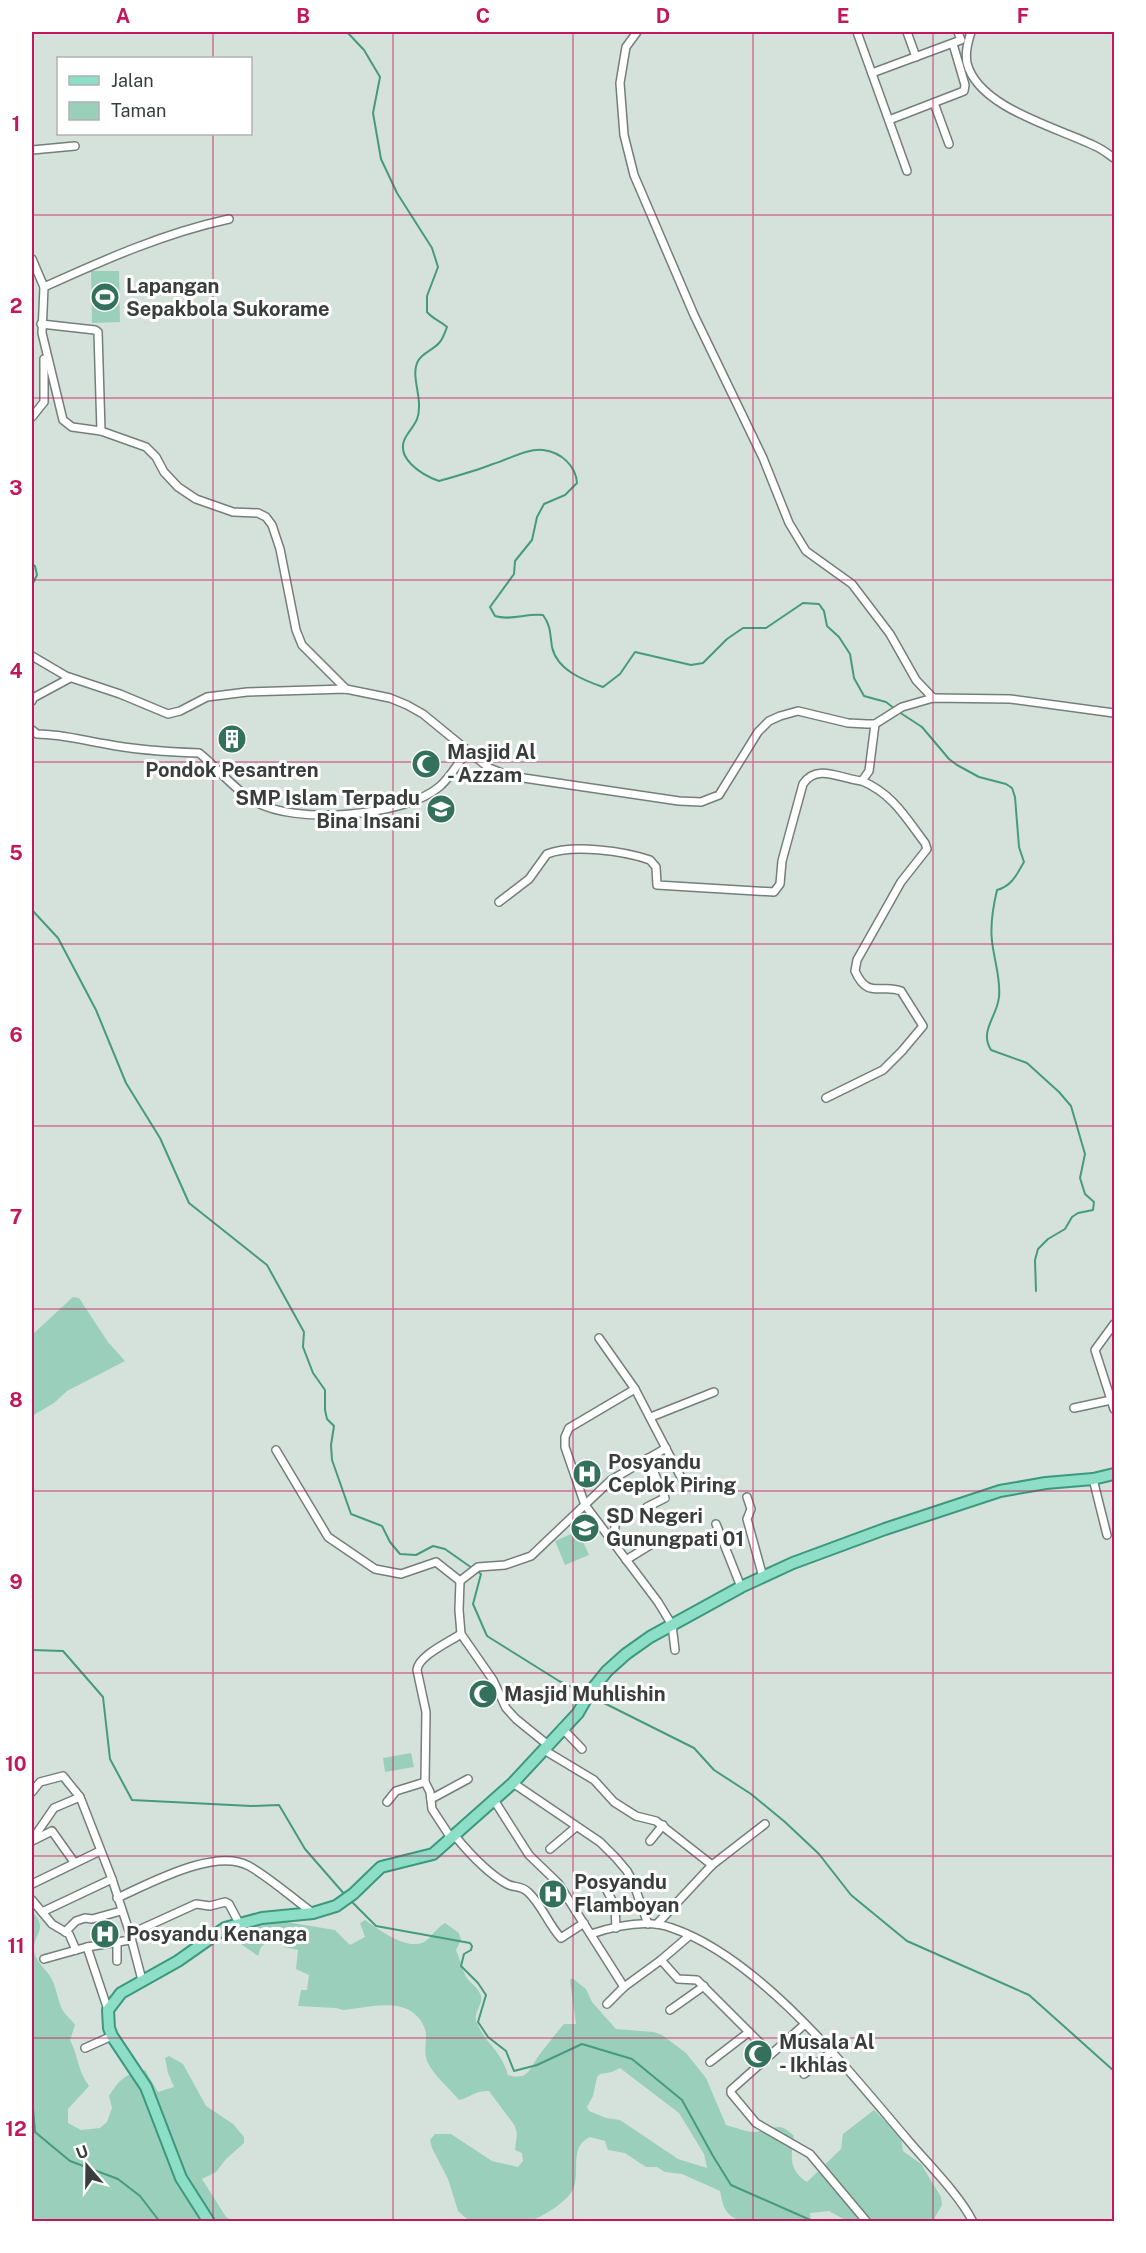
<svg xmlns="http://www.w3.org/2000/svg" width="1146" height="2253" font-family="'Public Sans',sans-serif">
<rect width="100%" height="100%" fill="#d5e2dc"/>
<!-- green -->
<g fill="#9acfbb" fill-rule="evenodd">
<path d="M91,271H119L120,322L92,323Z"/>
<path d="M73,1297L79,1298L108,1342L125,1361L67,1391L54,1403L32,1416V1335Z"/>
<path d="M578,1531L589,1555L565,1565L555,1541Z"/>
<path d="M411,1753L414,1767L385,1772L383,1758Z"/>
<path d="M32,1911C49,1930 34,1932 34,1949C33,1958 45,1969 50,1976C57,1987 57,2000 63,2011C66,2016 72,2020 75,2025L70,2040C78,2055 78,2072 89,2086L68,2109V2123L81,2130L100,2128L107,2122L112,2108L109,2096C120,2079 125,2074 145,2070L158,2092L174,2087L168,2073L165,2058L169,2056L183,2064L206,2106L233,2124L244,2137V2143L226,2159L216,2172L202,2179L226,2217L234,2221H32Z"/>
<path d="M365,1920C378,1929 407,1951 424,1942C432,1937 436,1928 445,1923L459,1933L461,1940L456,1950C460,1959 462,1969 466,1977C471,1984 479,1988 481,1996C483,2006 472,2013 477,2023C487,2046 501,2050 508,2075C530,2081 529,2068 540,2054C548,2044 555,2034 564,2024H576L570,1980L572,1978L586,1989L592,2002L616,2029L654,2032L662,2035L686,2053L706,2078L726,2125C734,2127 746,2132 754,2132C772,2131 778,2119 794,2136C791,2155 788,2170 807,2182L841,2149L843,2134L874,2110L901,2137L903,2151L921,2164L941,2197L942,2205L935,2217V2221H847L829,2211L810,2213L811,2221C793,2221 744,2227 731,2216C723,2210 722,2200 720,2191L682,2174L665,2172L657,2167H646L625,2153L608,2150L605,2141L590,2137C569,2147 580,2169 574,2187C569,2201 544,2216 530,2221C519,2225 483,2221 469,2221L458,2211L448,2179L432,2148L430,2140L435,2134H451L492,2161L518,2167L523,2161L522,2153L515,2150L517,2134L515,2126L489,2091C476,2090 471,2097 459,2100C449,2088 433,2075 427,2061C423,2050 428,2039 425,2029C412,1994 371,2007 343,2010L336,2008L298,2006L301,1990H307L309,1975L296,1969L298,1950L284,1947L282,1939L275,1936L261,1947L258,1956L238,1942L227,1940L238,1931L273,1923L286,1922L335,1930L350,1945L365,1937L360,1923ZM620,2068L679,2113L704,2154L707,2168L678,2159L620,2120L606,2118L589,2111L587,2107L593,2096L597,2077L600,2074L612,2072Z"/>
</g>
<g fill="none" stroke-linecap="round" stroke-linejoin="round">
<!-- stream -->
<g stroke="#469a7e" stroke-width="2">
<path d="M347,32L364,50L380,77L373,113L381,159L397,193L432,248L438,267L427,296V312C433,319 440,321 447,327C445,332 443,339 439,343C433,350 422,353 418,361C411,374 420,393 419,407C419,421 414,424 407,435C392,457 422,475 439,481C457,476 475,471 493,464C507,460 528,448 543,450C561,452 576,466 577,483L565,495L544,504L537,517L532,540L515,561L514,574L490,607L495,616C510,621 527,613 543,615C551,626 550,634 552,647C557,670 583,680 603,687L620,674L635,652L691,665L703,663L727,639L743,628H766L803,603L819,604L824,611L827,626L839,637L850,654L854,678L864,696L886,702L895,709"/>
<path d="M32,564L35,566L37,575L32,585"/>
<path d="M899,712L922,727L949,759L957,765L979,777L1006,784L1012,788L1015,797L1019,847L1024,862C1017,874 1012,886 997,890C993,907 990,924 992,941C994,960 1001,979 999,997C997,1017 979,1031 991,1050L1027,1063L1059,1092L1071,1106L1085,1154L1080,1178L1085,1194L1094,1202L1093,1210L1078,1213L1072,1217L1065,1229L1048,1239L1038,1249L1035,1260L1036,1291"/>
<path d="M32,910L58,938L96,1010L126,1083L160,1138L189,1203L267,1265L304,1332L303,1347L313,1373L325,1390V1410L327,1419L334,1426L331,1445L332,1460L351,1514L382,1526L390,1542L400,1554L416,1555L433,1546L445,1549L472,1568"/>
<path d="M477,1571L481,1574L473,1604L487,1636L559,1681L584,1693"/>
<path d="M32,1650L63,1651L103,1697L110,1759L132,1800L251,1806L279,1805L305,1849L346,1896"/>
<path d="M592,1697L694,1748L714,1770L751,1794L785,1822L819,1854L851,1895L907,1941L1029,1995L1114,2071"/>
<path d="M350,1900L376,1926L470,1943L472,1946L471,1950L464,1954L461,1966L478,1983L486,1995L478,2022L488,2037L506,2051L514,2071L537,2065L582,2044L632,2059L682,2100L713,2156L731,2185L815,2222"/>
<path d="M32,2097L35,2132L70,2161L118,2179L140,2196L160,2222"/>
</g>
<!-- street casing -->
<g stroke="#747f7b" stroke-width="10">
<g id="street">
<path d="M637,32L626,47L620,83L624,135L634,175L694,315L763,458L789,523L806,551L852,584L890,634L916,680L933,698"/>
<path d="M857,32L907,171"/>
<path d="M907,32L916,57"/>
<path d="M971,32C968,42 965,52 967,63C978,108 1059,128 1095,146C1102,149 1108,154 1114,158"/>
<path d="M872,73L961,40L958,32"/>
<path d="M934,103L949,144"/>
<path d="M889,120L964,91L965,85L953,44"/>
<path d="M32,150L75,146"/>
<path d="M32,259L44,287L42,333L63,420L72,427L101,431L146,447L156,457L164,472L178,487L196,499L233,512L258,513L266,517L272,525L280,549L296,630L302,645L346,689"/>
<path d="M44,287C104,260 164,233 229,219"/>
<path d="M41,324L95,330L98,332L101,431"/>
<path d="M32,417L44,402V359"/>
<path d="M32,656L66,676L120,694L168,714L180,711L207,697L247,692L346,689L390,698L407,705L423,714L489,768L510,776L679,801L701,802L719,795L758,732L769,721L780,716L798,711L848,723L867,724H875L902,707L933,698L1010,699L1114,713"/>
<path d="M32,701L33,698L70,678"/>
<path d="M32,730L37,734C60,734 82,740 106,744C136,750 168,752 199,753C218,768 232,788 254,801C293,825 404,817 439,787C450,778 459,762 467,751"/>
<path d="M499,902L529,879L547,854C573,844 624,851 650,860L656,867L657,885L774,892L780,884L782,861L803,784C817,762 843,780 862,781L869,771L875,724"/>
<path d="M826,1098L883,1070L902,1051L923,1026L901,991C881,983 868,1000 855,971L857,960L901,882L927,849L925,843C906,818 893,794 862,781"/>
<path d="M1114,1324L1095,1350L1114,1409"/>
<path d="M599,1338L635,1389L685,1485"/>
<path d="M635,1389L569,1428L565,1437V1447L585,1505L658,1602L672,1625L675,1650"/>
<path d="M1074,1408L1111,1400"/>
<path d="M651,1417L714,1392"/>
<path d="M276,1450L328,1537L375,1569L401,1574L436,1562L460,1581"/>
<path d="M1093,1479L1107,1535"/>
<path d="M747,1497L751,1509L747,1519L763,1577"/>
<path d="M647,1507L665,1498L648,1458"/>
<path d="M716,1524L741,1587"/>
<path d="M609,1538L614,1534L616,1519L627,1511"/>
<path d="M626,1560L660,1539"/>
<path d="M562,1728L582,1749"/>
<path d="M548,1745L516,1719L506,1708L493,1680L461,1634L459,1610L460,1581L478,1567L505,1565L531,1556L611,1480L666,1448"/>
<path d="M544,1750L594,1780L614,1802L636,1816L656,1821L712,1865"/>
<path d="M513,1783L600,1842L616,1858L627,1871L633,1882L648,1924"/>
<path d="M32,1792L40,1782L63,1776L80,1797L112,1879L130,1934L142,1980"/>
<path d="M431,1799L468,1779"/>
<path d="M494,1800L529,1855L558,1883L624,1987L661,1960L689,1936"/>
<path d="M387,1802L396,1791L425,1782"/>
<path d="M455,1836C469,1853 487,1873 507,1884C514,1888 521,1885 528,1892C542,1905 548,1924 561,1938L584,1923"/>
<path d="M451,1838L432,1809L430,1792L425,1782L426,1712L417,1670C418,1656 449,1642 461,1634"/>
<path d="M32,1840L54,1808L80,1797"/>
<path d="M32,1841L52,1831L74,1862"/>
<path d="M650,1841L663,1825"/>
<path d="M550,1849L576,1827"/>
<path d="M603,1883L615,1906L616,1928"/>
<path d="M32,1884L100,1851"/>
<path d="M117,1898C149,1884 215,1847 249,1866C272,1879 292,1898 313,1913"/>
<path d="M32,1900L52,1924L69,1934L76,1950"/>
<path d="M42,1912L112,1879"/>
<path d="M657,1924L712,1865L765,1824"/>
<path d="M65,1932L76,1921L85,1918L92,1919L121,1911"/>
<path d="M130,1934L196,1904L210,1906L225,1902L229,1904L239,1923"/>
<path d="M591,1934C615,1926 648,1919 672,1928C760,1958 848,2070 907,2139C927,2163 959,2194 973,2222"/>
<path d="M117,1942V1961"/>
<path d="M87,1947L108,2010"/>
<path d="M44,1959L87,1947L130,1940"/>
<path d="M661,1960L678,1979L697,1980L771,2054"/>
<path d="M607,2004L624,1987"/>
<path d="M670,2010L704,1986"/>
<path d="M805,2024L731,2090V2093L756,2123L810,2154L867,2222"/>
<path d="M85,2048L112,2036"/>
<path d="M710,2062L749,2032"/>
<path d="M804,2074L830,2053"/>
</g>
</g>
<!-- primary casing -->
<g stroke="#3d987d" stroke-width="14">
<path id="primary" d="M209,2222L181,2178L146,2087L112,2036L109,2028L108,2010L121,1993L178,1961L225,1928L262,1918L313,1913L336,1906L353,1894L381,1867L433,1854L513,1783L578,1713L590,1692L607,1671L626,1654L650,1637L741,1587L793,1563L885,1529L1000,1491L1046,1483L1093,1479L1114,1474"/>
</g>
<!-- street -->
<use href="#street" stroke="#fff" stroke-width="7"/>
<!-- primary -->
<use href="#primary" stroke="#8cdfc6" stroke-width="10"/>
</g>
<!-- grid -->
<path fill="none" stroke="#c2185b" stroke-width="1.5" stroke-opacity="0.55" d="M213,32V58M393,32V2222M573,32V2222M753,32V2222M933,32V2222M213,134V2222M32,215H1114M32,398H1114M32,580H1114M32,762H1114M32,944H1114M32,1126H1114M32,1309H1114M32,1491H1114M32,1673H1114M32,1856H1114M32,2038H1114"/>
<!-- icons -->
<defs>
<g id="stadium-disc" transform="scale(1.5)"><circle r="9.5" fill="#34715c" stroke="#fff"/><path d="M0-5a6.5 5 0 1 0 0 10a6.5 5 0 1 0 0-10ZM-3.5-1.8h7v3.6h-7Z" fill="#fff"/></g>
<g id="building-disc" transform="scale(1.5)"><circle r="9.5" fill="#34715c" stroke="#fff"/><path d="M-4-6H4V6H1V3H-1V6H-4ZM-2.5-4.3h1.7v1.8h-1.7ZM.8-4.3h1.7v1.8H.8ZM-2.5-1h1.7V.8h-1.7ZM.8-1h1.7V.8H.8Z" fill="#fff"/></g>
<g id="mosque-disc" transform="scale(1.5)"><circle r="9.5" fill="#34715c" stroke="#fff"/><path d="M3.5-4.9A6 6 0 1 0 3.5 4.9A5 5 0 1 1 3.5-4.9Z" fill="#fff"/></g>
<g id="school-disc" transform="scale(1.5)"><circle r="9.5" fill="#34715c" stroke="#fff"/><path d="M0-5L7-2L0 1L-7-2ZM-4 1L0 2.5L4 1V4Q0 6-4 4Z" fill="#fff"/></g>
<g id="hospital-disc" transform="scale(1.5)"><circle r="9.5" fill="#34715c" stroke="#fff"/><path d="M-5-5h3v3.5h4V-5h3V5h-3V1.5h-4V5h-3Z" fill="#fff"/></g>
</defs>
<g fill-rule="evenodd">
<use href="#stadium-disc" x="105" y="297"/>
<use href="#building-disc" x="232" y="739"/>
<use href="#mosque-disc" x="426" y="764"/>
<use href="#school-disc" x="441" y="809"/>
<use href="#hospital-disc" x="587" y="1474"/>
<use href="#school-disc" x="585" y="1528"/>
<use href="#mosque-disc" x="483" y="1694"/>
<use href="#hospital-disc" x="553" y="1894"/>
<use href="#hospital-disc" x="105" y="1934"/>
<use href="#mosque-disc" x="758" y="2054"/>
</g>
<g text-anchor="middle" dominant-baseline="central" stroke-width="6" stroke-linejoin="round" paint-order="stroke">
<!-- poi labels -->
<g font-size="20" font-weight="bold" fill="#393e3c" stroke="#fff" text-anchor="start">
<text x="126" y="286">Lapangan<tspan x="126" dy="23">Sepakbola Sukorame</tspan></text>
<text x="447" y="752">Masjid Al<tspan x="447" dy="23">- Azzam</tspan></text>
<text x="232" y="770" text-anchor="middle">Pondok Pesantren</text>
<text x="420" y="798" text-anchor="end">SMP Islam Terpadu<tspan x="420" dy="23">Bina Insani</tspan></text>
<text x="608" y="1462">Posyandu<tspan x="608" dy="23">Ceplok Piring</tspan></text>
<text x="606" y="1516">SD Negeri<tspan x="606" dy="23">Gunungpati 01</tspan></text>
<text x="504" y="1694">Masjid Muhlishin</text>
<text x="574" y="1882">Posyandu<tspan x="574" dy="23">Flamboyan</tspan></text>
<text x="126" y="1934">Posyandu Kenanga</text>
<text x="779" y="2042">Musala Al<tspan x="779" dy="23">- Ikhlas</tspan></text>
</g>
</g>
<!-- border -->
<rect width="1146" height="2253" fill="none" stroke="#ffffff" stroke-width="66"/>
<!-- legend -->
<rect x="57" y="57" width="195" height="78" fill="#ffffff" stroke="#b0b2b1" stroke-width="1.5"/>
<rect x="69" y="76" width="30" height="9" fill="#8cdfc6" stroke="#b0b2b1" stroke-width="1.5"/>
<text x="111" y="87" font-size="18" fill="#393e3c">Jalan</text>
<rect x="69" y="102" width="30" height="18" fill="#9acfbb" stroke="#b0b2b1" stroke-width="1.5"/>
<text x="111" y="117" font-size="18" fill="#393e3c">Taman</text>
<!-- north arrow -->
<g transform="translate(87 2166) rotate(340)" stroke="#ffffff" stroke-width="4.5" paint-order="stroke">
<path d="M0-4.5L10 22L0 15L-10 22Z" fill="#393e3c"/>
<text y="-9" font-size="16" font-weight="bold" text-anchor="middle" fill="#393e3c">U</text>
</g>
<rect x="33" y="33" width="1080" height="2187" fill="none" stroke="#c2185b" stroke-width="2"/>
<g font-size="20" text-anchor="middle" font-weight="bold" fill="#c2185b">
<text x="123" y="23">A</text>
<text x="303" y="23">B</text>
<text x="483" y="23">C</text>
<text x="663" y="23">D</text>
<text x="843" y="23">E</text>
<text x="1023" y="23">F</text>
<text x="16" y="131">1</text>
<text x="16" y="313">2</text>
<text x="16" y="495">3</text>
<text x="16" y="678">4</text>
<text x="16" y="860">5</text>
<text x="16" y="1042">6</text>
<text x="16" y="1224">7</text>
<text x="16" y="1407">8</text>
<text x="16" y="1589">9</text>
<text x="16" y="1771">10</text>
<text x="16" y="1953">11</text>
<text x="16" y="2136">12</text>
</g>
</svg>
